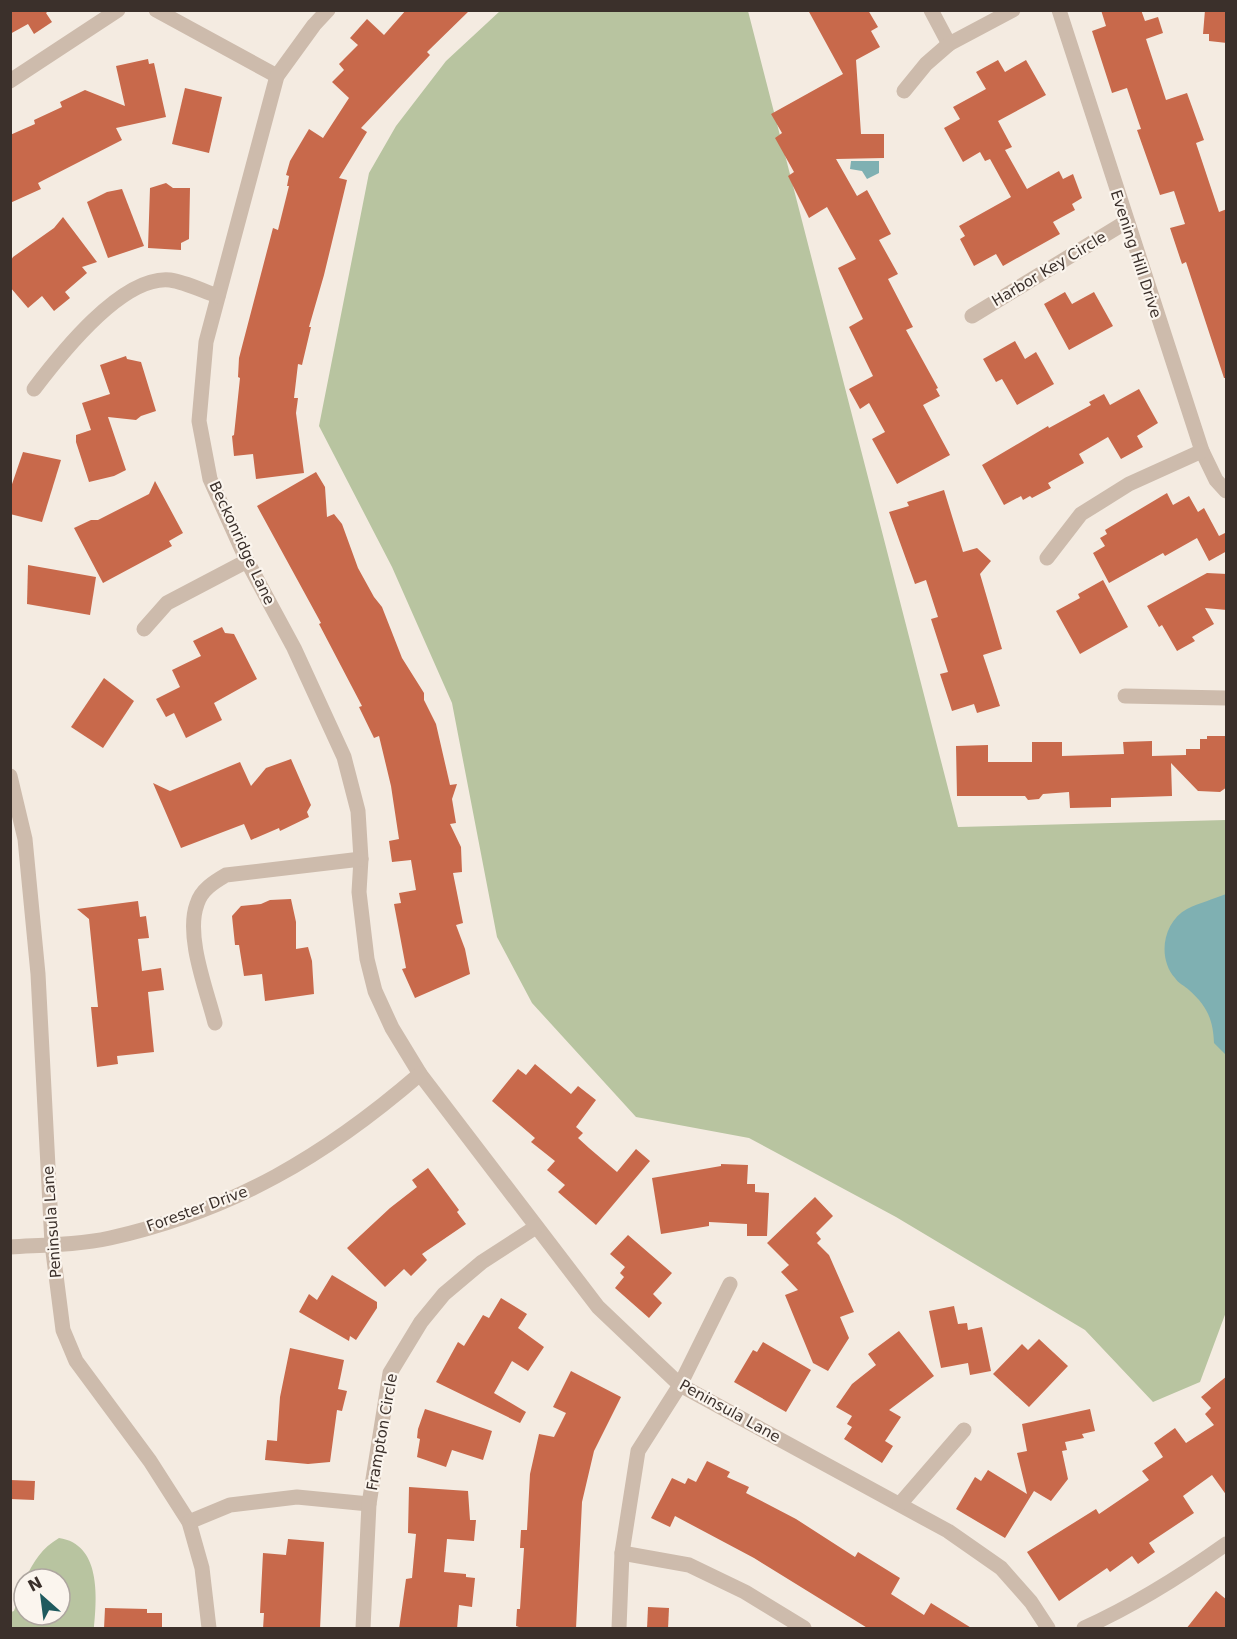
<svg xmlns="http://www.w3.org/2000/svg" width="1237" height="1639" font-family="'DejaVu Sans',sans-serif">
<rect width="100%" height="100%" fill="#f4ebe1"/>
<!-- green -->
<g fill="#b8c4a0">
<path d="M500,11H748L958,827L1226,820V1312L1200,1382L1153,1402L1085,1330L896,1217L749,1138L636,1117L532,1003L497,937L452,703L392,567L319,426L369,173L396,126L446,61Z"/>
<path d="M59,1538C101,1544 97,1597 94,1628H11V1612L14,1611L24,1581V1615H60V1579H25C34,1561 42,1548 59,1538Z"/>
</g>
<!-- water -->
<g fill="#7fb0b2">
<path d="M879,161V173L867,179L862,171L850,169L851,161Z"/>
<path d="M1226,894V1055L1214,1043C1213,1019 1207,1006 1189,990C1185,986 1178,983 1175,978C1157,958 1163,922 1187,909C1199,903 1214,899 1226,894Z"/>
</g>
<!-- building -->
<g fill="#c8694b">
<path d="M10,10H49L46,13L52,22L34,34L28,24L10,34Z"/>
<path d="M406,10H470L427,52L430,55L361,128L367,132L339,178L347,180L324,275L309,327H311L302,365L298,364L294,398H298L296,413L304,473L256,479L253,454L234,456L232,436L234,435L240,378L238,377L239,358L273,228L278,230L289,186H287L289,176L286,175L290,161L309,129L323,138L349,98L332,82L344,70L339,64L358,45L350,38L367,19L384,35Z"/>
<path d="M808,10H868L878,27L871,31L880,47L856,60L861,134H884V158L836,159L857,196L867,190L891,234L879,240L898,274L888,279L913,327L906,330L938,388L936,389L940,396L923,405L950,455L897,484L872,439L885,432L869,403L860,409L849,389L873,376L849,327L863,319L838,268L856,259L827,207L809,218L788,176L794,172L775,138L782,133L771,114L843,74Z"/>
<path d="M1101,10H1141L1145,21L1158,17L1163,33L1146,39L1166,100L1187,93L1204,140L1196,143L1219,212L1227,209V378H1224L1186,262L1182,264L1170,228L1185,224L1174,191L1160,195L1137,130L1141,129L1127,88L1112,93L1092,31L1106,26Z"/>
<path d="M1205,10H1227V43L1209,41V34H1203Z"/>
<path d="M148,59L149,64L154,63L166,117L116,128L122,140L38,183L41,189L10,203V135L35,124L34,120L62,107L60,102L85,90L125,106L116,66Z"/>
<path d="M998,60L1005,72L1026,60L1046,95L998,121L1012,147L1005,150L1027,189L1059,171L1063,179L1073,174L1082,198L1072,204L1075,210L1053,222L1060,234L1003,266L996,254L974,266L960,239L965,236L959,226L1011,197L990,159L985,161L980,152L963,162L944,128L960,119L953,107L986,89L976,72Z"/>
<path d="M185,88L222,97L209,153L172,144Z"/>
<path d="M166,183L173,188H190L189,239L181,243V250L148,248L150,188Z"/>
<path d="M122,189L144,246L108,258L87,202L107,192Z"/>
<path d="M63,217L97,262L82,267L87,273L65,292L70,298L54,311L42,296L28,308L10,287V262L13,257L54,228Z"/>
<path d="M1065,292L1072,304L1094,292L1113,326L1069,350L1044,304Z"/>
<path d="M1015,341L1025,359L1036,352L1054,384L1017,405L1002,379L996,382L983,359Z"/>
<path d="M126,356L127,359L141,362L156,411L141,416L136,420L108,417L126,470L114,476L89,482L76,442V435L91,430L82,403L110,394L100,365Z"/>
<path d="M1139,389L1158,423L1137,436L1143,447L1121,459L1108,437L1079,454L1084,463L1048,483L1051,488L1032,498L1030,496L1023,500L1021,496L1004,505L982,465L1048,426L1049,428L1091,405L1089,402L1104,394L1110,405Z"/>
<path d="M23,452L61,460L42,522L10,514V490Z"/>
<path d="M316,472L325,487L327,517L334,514L342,524L358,568L374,597L382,607L402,658L424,693V700L436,724L450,785L457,784L452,799L456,823L450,824L461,847L462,872L453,873L463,923L456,925L465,949L470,974L415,998L402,969L406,968L394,904L401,903L399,893L416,890L411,860L392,862L389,841L399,839L391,786L379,736L374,738L359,707L362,706L319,624L321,623L257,506Z"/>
<path d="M155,481L183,533L169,541L172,546L103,583L74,528L91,520H98L149,494Z"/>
<path d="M944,490L963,552L977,548L991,561L980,574L1002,649L983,655L1000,706L977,713L974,704L952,711L940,674L948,672L931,619L938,617L926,580L915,584L889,512L909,506L907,502Z"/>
<path d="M1167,493L1173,505L1189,496L1198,512L1204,508L1219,536L1227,532V551L1209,561L1197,538L1165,556L1163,553L1109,583L1093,553L1105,546L1100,538L1107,534L1105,530Z"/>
<path d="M28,565L96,577L90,615L27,604Z"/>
<path d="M1207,573L1227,574V610L1205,608L1214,624L1192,637L1195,641L1177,651L1162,625L1159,627L1147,606Z"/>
<path d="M1103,580L1128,627L1080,654L1056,611L1080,598L1078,594Z"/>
<path d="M222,627L225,633L234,634L257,679L214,703L222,720L186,738L174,713L166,717L156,699L180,687L172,670L201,656L193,641Z"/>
<path d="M104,678L134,701L103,748L71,727Z"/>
<path d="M1207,736H1227V787L1220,792L1198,791L1171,763L1172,796L1111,798V807L1070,808L1069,792L1043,794L1039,799L1028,800L1025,796H957L956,746L988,745V762H1032V742H1062V756L1124,754L1123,742L1152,741V756L1186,755V749H1200V739H1207Z"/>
<path d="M291,759L311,805L307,812L309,817L280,831L279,828L251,840L244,824L181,848L153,783L170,791L240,762L251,786L266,768Z"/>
<path d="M291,899L296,922V949L308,947L312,961L314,994L265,1001L262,974L244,976L239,945H235L232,916L241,906L261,904L270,900Z"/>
<path d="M138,901L140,917L146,916L149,938L138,939L142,971L161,968L164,990L148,992L154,1052L117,1056L118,1064L97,1067L91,1007H98L89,919L77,909Z"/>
<path d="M535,1064L571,1094L578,1086L596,1100L576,1127L583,1133L578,1138L589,1148L617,1172L636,1149L650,1161L596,1225L558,1192L565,1185L547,1170L555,1161L531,1142L535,1138L492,1101L518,1069L526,1075Z"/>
<path d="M721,1164L748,1165L747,1184H755V1192L769,1193L767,1236H747V1224L709,1222V1226L661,1234L652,1178L721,1166Z"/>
<path d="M428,1168L459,1210L457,1212L466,1224L422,1254L427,1260L411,1276L404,1269L385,1287L347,1248L390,1208L417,1187L412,1180Z"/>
<path d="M815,1197L833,1216L816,1233L821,1239L817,1243L829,1255L854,1312L840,1317L849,1338L828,1371L813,1363L785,1295L798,1290L781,1272L789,1265L767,1243Z"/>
<path d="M628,1235L672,1273L653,1294L662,1303L649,1318L615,1288L624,1277L620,1273L625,1267L610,1254Z"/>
<path d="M332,1275L377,1302V1308L356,1340L350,1336L349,1341L299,1312L309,1294L317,1300Z"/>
<path d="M501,1298L527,1314L518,1328L544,1347L528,1371L512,1361L494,1393L526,1412L520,1423L436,1382L458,1342L464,1346L483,1315L489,1318Z"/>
<path d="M954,1306L958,1324L967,1323L968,1330L982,1327L991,1371L970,1375L968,1363L941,1368L929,1311Z"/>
<path d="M899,1331L934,1376L889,1410L901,1417L885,1441L893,1446L882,1463L844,1439L852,1427L847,1424L852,1416L836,1407L852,1384L876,1365L868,1354Z"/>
<path d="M1039,1339L1068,1366L1029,1407L993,1374L1022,1344L1028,1350Z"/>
<path d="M763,1342L811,1370L786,1412L734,1382L753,1350L757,1352Z"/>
<path d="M290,1348L344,1360L338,1389L347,1391L342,1411L337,1410L330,1462L308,1464L265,1460L267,1440L277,1441L280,1397Z"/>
<path d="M571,1371L621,1397L594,1451L582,1502L576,1629H525L516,1626L517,1609H520L524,1548H520L521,1530H527L530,1474L539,1434L554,1437L566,1413L553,1407Z"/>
<path d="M1227,1376V1496L1212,1475L1183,1496L1194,1513L1149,1543L1155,1552L1138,1564L1132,1556L1110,1572L1107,1568L1059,1601L1027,1552L1096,1509L1099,1514L1149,1480L1142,1471L1163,1457L1154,1443L1175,1428L1186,1443L1214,1425L1205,1414L1211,1408L1201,1397Z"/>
<path d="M425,1409L492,1431L483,1460L452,1450L446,1467L417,1457L420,1439L417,1438L418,1429Z"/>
<path d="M1090,1409L1095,1431L1082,1434L1084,1438L1065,1442L1067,1450L1062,1451L1068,1479L1051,1501L1034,1491L1005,1538L956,1509L975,1477L981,1481L988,1470L1027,1494L1017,1453L1027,1451L1022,1424Z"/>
<path d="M707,1461L730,1472L727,1477L749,1487L746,1493L796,1519L855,1557L858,1552L900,1578L891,1594L924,1615L931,1603L973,1629H869L754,1558L675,1516L670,1527L651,1518L672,1478L685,1484L688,1478L696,1482Z"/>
<path d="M10,1480L35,1481L34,1500L10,1499Z"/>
<path d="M409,1487L468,1491L470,1520H476L474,1541L447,1539L444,1572L466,1574V1577L475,1578L472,1607L459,1605L457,1629H399L406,1579L412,1578L416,1534L408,1533Z"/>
<path d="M288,1539L324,1542L320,1629H263L264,1613H260L263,1553L286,1555Z"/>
<path d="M1216,1591L1227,1600V1629H1186Z"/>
<path d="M648,1607L669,1608L668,1629H647Z"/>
<path d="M105,1608L147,1609V1613H162V1629H104Z"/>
</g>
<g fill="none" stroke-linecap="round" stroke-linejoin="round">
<!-- minor -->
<g stroke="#cdbbac" stroke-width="15">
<path d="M156,10L277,76"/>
<path d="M328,10L314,25L277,76L206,342L199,421L210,479L247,561L294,648L344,757L358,811L361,859L359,892L367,959L375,991L392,1028L420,1074L598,1307L680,1385L948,1531L1001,1568L1031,1602L1048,1628"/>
<path d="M931,10L949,44"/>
<path d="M1059,10L1202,451L1216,480L1226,491"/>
<path d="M10,81L118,10"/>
<path d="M904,91L926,64L949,44L1013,10"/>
<path d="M972,316L1126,222"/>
<path d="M34,389C59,356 122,275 170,280C185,282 203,291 218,296"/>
<path d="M1047,558L1081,514L1129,484L1202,451"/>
<path d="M144,629L167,603L247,561"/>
<path d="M1125,696L1226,698"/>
<path d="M10,776L25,839L38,974L52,1244L63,1330L76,1361L150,1461L189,1522L202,1568L209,1628"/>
<path d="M215,1023C207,991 185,936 197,904C201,890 214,882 226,875L361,859"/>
<path d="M10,1247C43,1245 78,1245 110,1238C234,1210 325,1156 420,1074"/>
<path d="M900,1504L964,1430"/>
<path d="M189,1522L230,1505L297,1497L369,1504"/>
<path d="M622,1553L689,1565L745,1592L804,1628"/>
<path d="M363,1628L369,1504L390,1373L421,1322L444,1294L482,1262L536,1227"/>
<path d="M619,1628L622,1553L638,1451L680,1385L730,1284"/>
<path d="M1084,1628C1135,1605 1181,1576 1226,1544"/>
</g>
</g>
<g text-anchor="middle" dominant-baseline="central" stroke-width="4.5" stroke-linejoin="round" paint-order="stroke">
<!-- street labels -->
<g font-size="15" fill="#3b302b" stroke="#fbf5ee">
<text transform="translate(1136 254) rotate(72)">Evening Hill Drive</text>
<text transform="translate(1049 269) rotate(-31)">Harbor Key Circle</text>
<text transform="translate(242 543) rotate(65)">Beckonridge Lane</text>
<text transform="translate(197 1209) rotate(-20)">Forester Drive</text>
<text transform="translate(52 1222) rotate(-94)">Peninsula Lane</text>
<text transform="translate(730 1411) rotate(29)">Peninsula Lane</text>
<text transform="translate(382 1432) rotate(-80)">Frampton Circle</text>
</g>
</g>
<!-- border -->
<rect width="1237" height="1639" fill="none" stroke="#3b302b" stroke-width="24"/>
<!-- north arrow -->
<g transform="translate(42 1597) rotate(332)"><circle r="28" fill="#fbf5ee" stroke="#aea6a0" stroke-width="1.5"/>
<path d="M0-4.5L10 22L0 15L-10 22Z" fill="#1f5a5e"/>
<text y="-9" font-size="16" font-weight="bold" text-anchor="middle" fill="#3b302b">N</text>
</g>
</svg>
